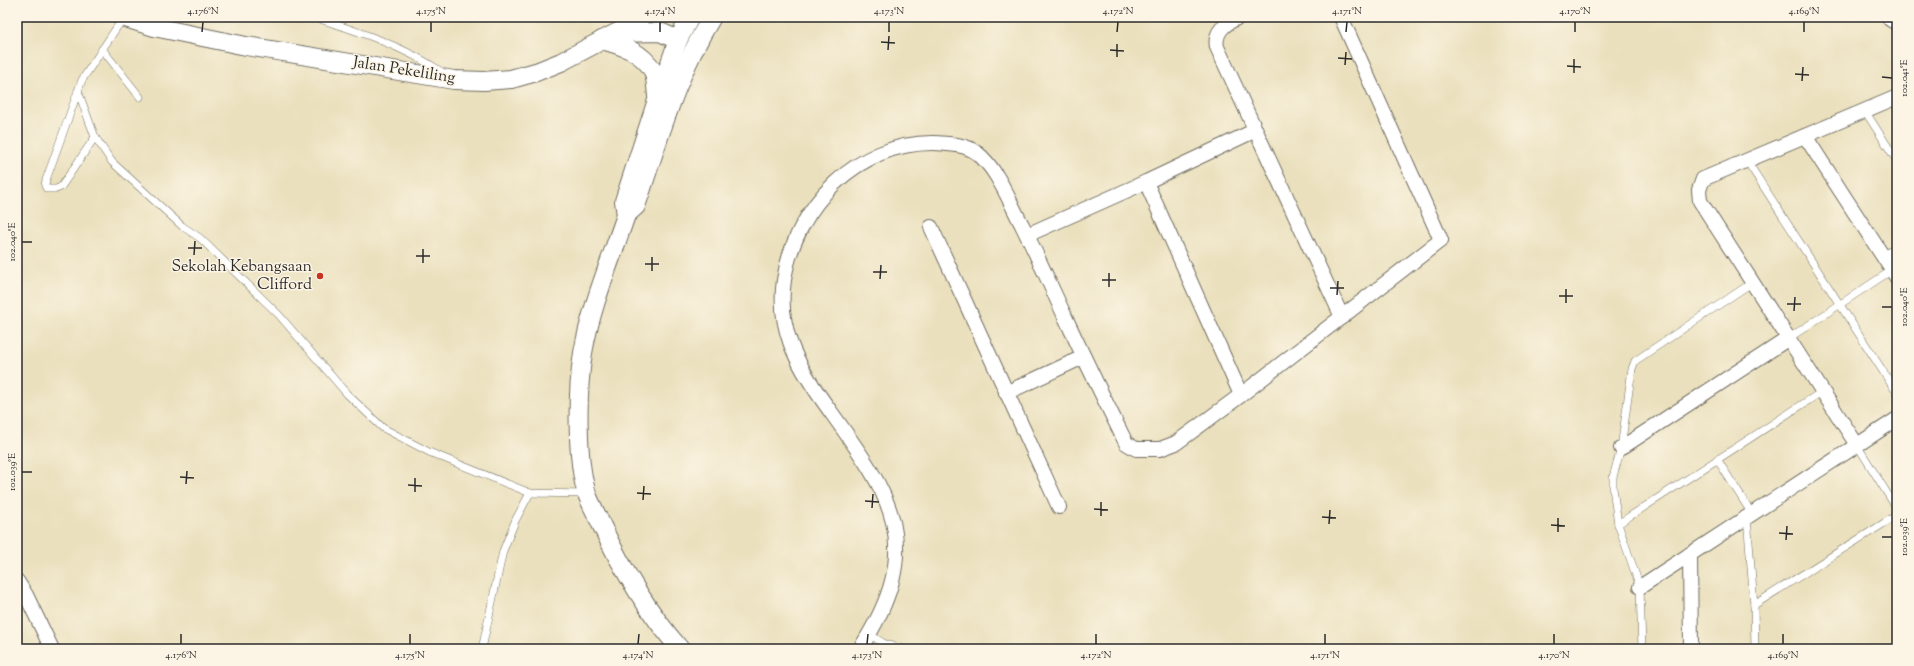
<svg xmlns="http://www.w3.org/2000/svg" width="1914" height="666" font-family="'Sorts Mill Goudy',serif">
<rect width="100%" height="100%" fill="#fcf5e5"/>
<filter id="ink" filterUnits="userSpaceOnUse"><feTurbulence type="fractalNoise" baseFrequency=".025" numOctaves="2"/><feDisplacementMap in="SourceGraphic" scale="8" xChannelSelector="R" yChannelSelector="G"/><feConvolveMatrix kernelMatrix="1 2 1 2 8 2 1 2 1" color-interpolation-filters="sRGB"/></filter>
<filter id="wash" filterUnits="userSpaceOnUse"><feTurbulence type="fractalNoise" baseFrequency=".012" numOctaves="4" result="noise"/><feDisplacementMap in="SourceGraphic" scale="16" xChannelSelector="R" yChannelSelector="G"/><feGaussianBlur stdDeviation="0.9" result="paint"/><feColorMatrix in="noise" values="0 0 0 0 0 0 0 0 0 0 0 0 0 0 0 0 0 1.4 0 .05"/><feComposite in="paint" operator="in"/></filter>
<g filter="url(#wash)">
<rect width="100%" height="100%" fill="#eae0bd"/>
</g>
<g filter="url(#ink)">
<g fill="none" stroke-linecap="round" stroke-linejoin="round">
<!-- service casing -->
<g stroke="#6e6a5e" stroke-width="8">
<g id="service">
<path d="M313,17C358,31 403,46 442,72"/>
<path d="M102,49L140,97"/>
<path d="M78,91L95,137L112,162L182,226L200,238L279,315L347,394L383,428L429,452L530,493L587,494"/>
<path d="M1865,111L1897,161"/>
<path d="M95,137L61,187L56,189H47L45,186L46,180L82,80L123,18"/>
<path d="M1747,161L1897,393"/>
<path d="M1883,256L1897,246"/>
<path d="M1789,338L1892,270"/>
<path d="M1857,445L1897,509"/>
<path d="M1717,459L1752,514"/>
<path d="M1747,517L1754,605L1755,649"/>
<path d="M1618,524L1823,391"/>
<path d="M1754,605L1897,515"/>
<path d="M869,634L883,643L880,649"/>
<path d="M883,643L903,649"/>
<path d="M482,649L503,551L516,519L530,493"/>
<path d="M1642,649L1640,587L1618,524L1613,488V477L1621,448L1632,369L1635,361L1753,282"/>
</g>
</g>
<!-- minor casing -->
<g stroke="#6e6a5e" stroke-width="16">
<g id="minor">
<path d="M1239,17C1226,23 1214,31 1217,47L1342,317"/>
<path d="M1805,136L1897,278"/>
<path d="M1146,182L1241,395"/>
<path d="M931,227L1059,507"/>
<path d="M1027,235L1146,182L1256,130"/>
<path d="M1006,393L1083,357"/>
<path d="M1857,445L1700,201L1699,190L1703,179L1897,97"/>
<path d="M1621,448L1789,338"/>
<path d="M1690,554L1691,649"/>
<path d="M17,581L26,595L52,649"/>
<path d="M1640,587L1897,419"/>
<path d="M860,649C930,541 888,492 823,401C796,363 777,327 784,280C795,206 858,142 934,143C949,144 965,144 977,153C997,168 1010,203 1022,225C1038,257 1052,289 1067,321C1086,362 1106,403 1126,443L1136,449H1160L1176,443L1241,395L1441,240L1341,17"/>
</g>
</g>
<!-- tertiary casing -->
<g stroke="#6e6a5e" stroke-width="20">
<g id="tertiary">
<path d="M122,17L154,27L246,46L454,80L484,81L511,79L536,72L561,62L616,33L660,32L678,40"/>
<path d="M617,33L641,17"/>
<path d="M602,40C621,45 643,52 653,71C656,78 656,88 657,96"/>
<path d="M626,215L624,201L658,97L678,40L690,17"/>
<path d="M680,649C648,612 622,569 601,524C597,515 591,505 587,494C576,459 577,390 583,353C591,306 611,260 626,215L636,206C658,142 676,75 712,17"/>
</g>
</g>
<!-- secondary casing -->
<g stroke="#6e6a5e" stroke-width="22">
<path id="secondary" d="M1892,17L1897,20"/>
</g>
<!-- service -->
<use href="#service" stroke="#fff" stroke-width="7"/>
<!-- minor -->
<use href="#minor" stroke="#fff" stroke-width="14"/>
<!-- tertiary -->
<use href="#tertiary" stroke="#fff" stroke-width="18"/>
<!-- secondary -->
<use href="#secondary" stroke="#fff" stroke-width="20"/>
</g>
</g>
<!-- ticks -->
<path fill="none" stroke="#2b2b2b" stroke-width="1.5" d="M202,32L203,22M431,32V22M660,32V22M889,32V22M1117,32L1118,22M1346,32L1347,22M1575,32V22M1804,32V22M881,42L895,43M888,50L889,36M1110,50L1124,51M1117,57V44M1338,58L1352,59M1345,65L1346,52M1567,66L1581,67M1574,73V59M1795,74L1809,75M1882,77L1892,78M1802,81L1803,67M22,242H32M188,248H202M194,255L195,241M416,256H430M423,263V249M645,264H659M652,271V257M873,272H887M880,279L881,265M1102,280H1116M1109,287V273M1330,288H1344M1337,295L1338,281M1559,296H1573M1566,303V289M1787,304H1801M1882,307H1892M1794,311L1795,297M22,472H32M180,477L194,478M186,484L187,471M408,485L422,486M415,492V478M637,493L651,494M643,500L644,486M865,501L879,502M872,508L873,494M1094,509L1108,510M1101,516V502M1322,517L1336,518M1329,524L1330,510M1551,525L1565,526M1558,532V518M1779,533L1793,534M1882,537H1892M1786,540L1787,526M181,644V634M410,644V634M638,644L639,634M867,644L868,634M1096,644V634M1325,644V634M1554,644V634M1783,644V634"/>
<!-- markers -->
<circle fill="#c8321e" stroke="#fcf5e5" stroke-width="1.5" cx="320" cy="276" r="4"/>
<g text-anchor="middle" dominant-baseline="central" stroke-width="3" stroke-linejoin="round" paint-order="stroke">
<!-- street labels -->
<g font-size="16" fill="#2b2b2b" stroke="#fcf5e5">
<text transform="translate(404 71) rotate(9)">Jalan Pekeliling</text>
</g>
<!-- poi labels -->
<g font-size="16" fill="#2b2b2b" stroke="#fcf5e5" text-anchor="end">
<text x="312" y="267">Sekolah Kebangsaan<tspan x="312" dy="18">Clifford</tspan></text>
</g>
</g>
<!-- margin -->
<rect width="1914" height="666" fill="none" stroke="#fcf5e5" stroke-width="44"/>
<rect x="22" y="22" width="1870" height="622" fill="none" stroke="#2b2b2b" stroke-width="1.5"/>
<g font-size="10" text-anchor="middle" fill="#2b2b2b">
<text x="203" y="14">4.176°N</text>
<text x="431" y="14">4.175°N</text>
<text x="660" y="14">4.174°N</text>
<text x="889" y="14">4.173°N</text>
<text x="1118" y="14">4.172°N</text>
<text x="1347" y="14">4.171°N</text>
<text x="1575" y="14">4.170°N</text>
<text x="1804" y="14">4.169°N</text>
<text transform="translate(1903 78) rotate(-90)" y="4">102.041°E</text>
<text transform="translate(11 242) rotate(-90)" y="4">102.040°E</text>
<text transform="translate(1903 307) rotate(-90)" y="4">102.040°E</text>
<text transform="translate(11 472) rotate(-90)" y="4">102.039°E</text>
<text transform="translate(1903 537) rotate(-90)" y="4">102.039°E</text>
<text x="181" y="658">4.176°N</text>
<text x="410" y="658">4.175°N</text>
<text x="638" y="658">4.174°N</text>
<text x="867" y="658">4.173°N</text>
<text x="1096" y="658">4.172°N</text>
<text x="1325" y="658">4.171°N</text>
<text x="1554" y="658">4.170°N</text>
<text x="1783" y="658">4.169°N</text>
</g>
</svg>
